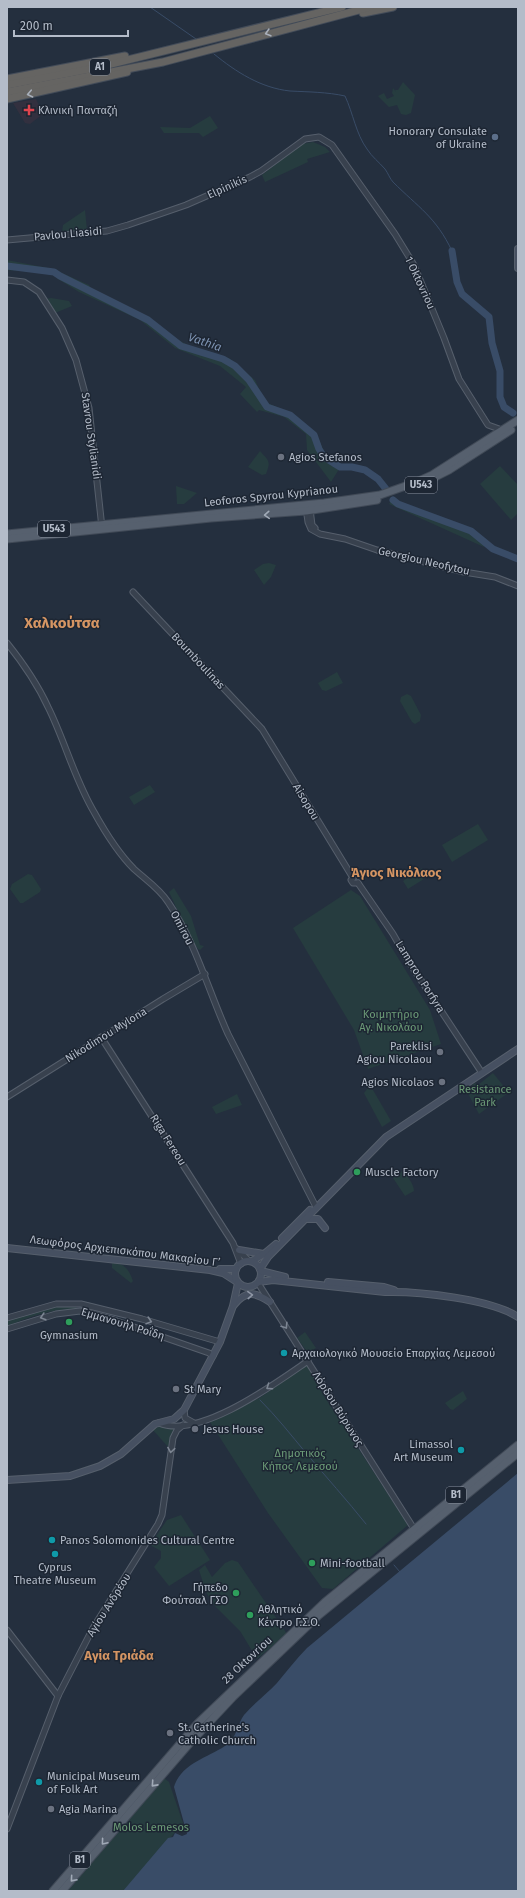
<svg xmlns="http://www.w3.org/2000/svg" width="525" height="1898" font-family="'Fira Sans',sans-serif">
<rect width="100%" height="100%" fill="#242f3e"/>
<!-- medical -->
<path fill="#32303f" d="M36,99L43,114L30,124L25,123L13,103Z"/>
<!-- green -->
<g fill="#263c3f">
<path d="M403,82L415,95L411,113L406,115L401,114L397,105L389,107L378,96L384,93L387,99L394,96L392,93L393,88L396,92L395,90H398Z"/>
<path d="M210,116L218,128L203,137L199,133H164L160,127L190,128Z"/>
<path d="M313,142L325,147L330,152L307,159L308,162L265,182L262,175L302,144Z"/>
<path d="M85,210L87,230L62,232L63,225Z"/>
<path d="M7,260L53,269L89,285L91,289L143,314L178,340L206,354L229,358L255,380L265,402L291,413L316,433L324,451L341,466L331,482L307,450L306,434L284,417L259,410L257,412L240,394L246,387L220,366L175,348L140,320L79,292L58,279L52,273L7,270Z"/>
<path d="M51,298L69,301L72,306L55,313L46,299Z"/>
<path d="M260,451C269,461 271,461 266,474L262,475L248,467Z"/>
<path d="M500,466L518,485V513L511,520L480,484Z"/>
<path d="M176,486L197,493L184,504H177Z"/>
<path d="M391,501L470,532L483,543L484,547L389,504Z"/>
<path d="M269,563L276,565L271,577L264,585L254,570L263,564Z"/>
<path d="M337,672L343,683L326,691L322,690L318,683Z"/>
<path d="M407,694L411,696L421,715L420,721L415,724L412,722L400,701L401,697Z"/>
<path d="M150,785L155,792L134,805L129,797Z"/>
<path d="M478,824L488,840L452,862L442,845Z"/>
<path d="M422,868L427,877L408,889L403,881Z"/>
<path d="M28,874L32,875L41,889L40,892L23,903H20L10,889L12,884Z"/>
<path d="M174,888L191,916L200,945L204,946L200,950L198,949L189,935L169,892Z"/>
<path d="M351,890L360,896L430,1010L441,1044L368,1069L354,1030L293,928Z"/>
<path d="M493,1073L506,1089L508,1093L479,1114L466,1090L475,1083L478,1085Z"/>
<path d="M368,1088L373,1090L391,1121L382,1127L365,1095L364,1093Z"/>
<path d="M237,1094L242,1105L216,1114L212,1107Z"/>
<path d="M402,1171C407,1174 414,1185 414,1191L405,1196L393,1178Z"/>
<path d="M112,1263C125,1263 129,1270 133,1281L131,1283L112,1268Z"/>
<path d="M76,1306L77,1309C53,1308 29,1317 7,1326V1320L54,1307Z"/>
<path d="M305,1332L316,1348L308,1353L297,1338Z"/>
<path d="M307,1364L324,1396L408,1525L333,1589L322,1588L268,1513L210,1422L261,1397Z"/>
<path d="M463,1391L467,1399L453,1410L450,1409L445,1403Z"/>
<path d="M165,1426L175,1428L168,1447L153,1430L158,1427Z"/>
<path d="M181,1515L210,1560L169,1586L154,1567L161,1558V1551L150,1545L167,1520Z"/>
<path d="M232,1560L238,1562L287,1634L257,1659L240,1631L214,1605L206,1592L199,1570L205,1565L212,1577L225,1563Z"/>
<path d="M164,1778L169,1782L183,1823L125,1891H68Z"/>
</g>
<!-- water -->
<path fill="#394c67" d="M518,1473V1891H123L168,1838L173,1837L175,1833L182,1836L187,1834L174,1787C181,1763 210,1757 228,1744C236,1738 238,1723 244,1715C254,1703 267,1694 277,1683C287,1671 296,1659 307,1648Z"/>
<g fill="none" stroke-linecap="round" stroke-linejoin="round">
<!-- stream -->
<g stroke="#394c67" stroke-width="1">
<path d="M150,7L196,39"/>
<path d="M214,54C236,72 261,88 290,91C309,92 327,92 345,96C353,113 356,134 367,149C372,157 379,162 385,169C388,173 390,179 393,182C418,207 436,217 452,251"/>
<path d="M260,1400C277,1417 291,1435 306,1453C326,1477 347,1500 366,1524"/>
<path d="M394,1565L400,1572"/>
</g>
<!-- river -->
<g stroke="#394c67" stroke-width="7">
<path d="M452,251L457,282L462,294L489,317L492,343L500,371V397L504,407L513,413"/>
<path d="M7,266L54,272L60,276L148,320L181,346L223,359L235,366L249,380L267,407L290,415L314,435L319,449L324,457L340,467H352L365,470L378,479L386,489"/>
<path d="M393,500L398,504L422,513L471,531L493,549L518,559"/>
</g>
<!-- tertiary casing -->
<g stroke="#565f6c" stroke-width="7">
<g id="tertiary">
<path d="M7,240L107,231L128,225L186,205L250,177L261,171L305,139L319,137L332,145L395,234L414,265L444,338L459,379L488,425L502,430"/>
<path d="M7,280L24,282L39,292L62,328L76,360L89,408L102,528"/>
<path d="M306,508L308,522L311,529L320,534L345,539L377,550L464,572L495,577L518,586"/>
<path d="M310,509L312,525L315,528"/>
<path d="M133,592L262,729L353,878"/>
<path d="M7,643C23,663 37,683 48,707C65,741 74,778 94,812C105,832 117,852 134,869C146,880 159,888 168,902C196,943 208,990 228,1034L315,1205"/>
<path d="M353,878L351,880L353,883H358"/>
<path d="M358,883L393,934L409,962L482,1073"/>
<path d="M101,1037L224,1229L233,1243L241,1264"/>
<path d="M7,1097L163,999L205,974"/>
<path d="M237,1249L249,1261"/>
<path d="M258,1283L416,1532"/>
<path d="M7,1318L56,1304H81L142,1319L220,1342"/>
<path d="M7,1329L56,1314L80,1311L114,1320L209,1353L213,1356"/>
<path d="M184,1410L185,1418L194,1423"/>
<path d="M159,1423C199,1440 276,1383 308,1361"/>
<path d="M7,1630L58,1696"/>
<path d="M7,1829L58,1696L93,1628L158,1524L162,1515L173,1438L177,1430L183,1425"/>
</g>
</g>
<!-- secondary casing -->
<g stroke="#565f6c" stroke-width="8">
<g id="secondary">
<path d="M518,249V268"/>
<path d="M307,1219H318L325,1228"/>
<path d="M282,1238L310,1210"/>
<path d="M7,1248L210,1270L223,1273L237,1282"/>
<path d="M239,1250L264,1254"/>
<path d="M252,1261L264,1254L276,1244"/>
<circle cx="248" cy="1274" r="13"/>
<path d="M220,1269H236"/>
<path d="M260,1269L268,1257L386,1137L518,1049"/>
<path d="M261,1271L285,1277"/>
<path d="M259,1282L273,1280L385,1292C417,1291 491,1299 518,1317"/>
<path d="M328,1282L384,1287L394,1290"/>
<path d="M234,1305C246,1290 255,1292 270,1302"/>
<path d="M7,1480L70,1476L100,1466L121,1454L155,1424L174,1419L184,1410L220,1342L233,1306L238,1283"/>
</g>
</g>
<!-- primary casing -->
<g stroke="#414a57" stroke-width="9">
<g id="primary">
<path d="M413,488L449,470L511,430"/>
<path d="M7,534L324,503L380,495L414,483L432,475L518,420"/>
<path d="M7,539L211,518L306,511L377,500"/>
<path d="M53,1891L198,1723L325,1602L518,1445"/>
<path d="M62,1891L189,1744L233,1697L319,1615L518,1453"/>
</g>
</g>
<!-- trunk casing -->
<g stroke="#434c59" stroke-width="9">
<g id="trunk">
<path d="M363,13L393,7"/>
<path d="M7,79L125,56"/>
<path d="M7,85L95,68L342,7"/>
<path d="M7,92L163,62L370,7"/>
<path d="M7,99L127,72"/>
</g>
</g>
<!-- tertiary -->
<use href="#tertiary" stroke="#38414e" stroke-width="5"/>
<!-- secondary -->
<use href="#secondary" stroke="#465061" stroke-width="6"/>
<!-- primary -->
<use href="#primary" stroke="#56606e" stroke-width="7"/>
<!-- trunk -->
<use href="#trunk" stroke="#656462" stroke-width="7"/>
</g>
<!-- one-way arrows -->
<defs><path id="oneway-chevron" d="M-2-3.5L2.5 0L-2 3.5" fill="none" stroke-width="1.6" stroke-linecap="round" stroke-linejoin="round"/></defs>
<g stroke="#a8afba">
<use href="#oneway-chevron" transform="translate(268 33) rotate(164)"/>
<use href="#oneway-chevron" transform="translate(30 94) rotate(168)"/>
</g>
<g stroke="#a1aab7">
<use href="#oneway-chevron" transform="translate(267 515) rotate(176)"/>
<use href="#oneway-chevron" transform="translate(154 1784) rotate(132)"/>
<use href="#oneway-chevron" transform="translate(104 1842) rotate(130)"/>
<use href="#oneway-chevron" transform="translate(73 1879) rotate(131)"/>
</g>
<use stroke="#8e96a5" href="#oneway-chevron" transform="translate(250 1295) rotate(-3)"/>
<g stroke="#7c8592">
<use href="#oneway-chevron" transform="translate(43 1317) rotate(164)"/>
<use href="#oneway-chevron" transform="translate(149 1321) rotate(17)"/>
<use href="#oneway-chevron" transform="translate(285 1326) rotate(57)"/>
<use href="#oneway-chevron" transform="translate(269 1387) rotate(146)"/>
<use href="#oneway-chevron" transform="translate(171 1450) rotate(99)"/>
</g>
<!-- markers -->
<path fill="#e0444e" stroke="#1d2633" stroke-width="1.5" d="M27 104h4v4h4v4h-4v4h-4v-4h-4v-4h4z"/>
<circle fill="#5c6f8a" stroke="#1d2633" stroke-width="1.5" cx="495" cy="137" r="4"/>
<g fill="#6b7280" stroke="#1d2633" stroke-width="1.5">
<circle cx="281" cy="457" r="4"/>
<circle cx="440" cy="1052" r="4"/>
<circle cx="442" cy="1082" r="4"/>
<circle cx="176" cy="1389" r="4"/>
<circle cx="195" cy="1429" r="4"/>
<circle cx="170" cy="1733" r="4"/>
<circle cx="51" cy="1809" r="4"/>
</g>
<g fill="#2e9e5b" stroke="#1d2633" stroke-width="1.5">
<circle cx="357" cy="1172" r="4"/>
<circle cx="69" cy="1322" r="4"/>
<circle cx="312" cy="1563" r="4"/>
<circle cx="236" cy="1593" r="4"/>
<circle cx="250" cy="1615" r="4"/>
</g>
<g fill="#0f9aa8" stroke="#1d2633" stroke-width="1.5">
<circle cx="284" cy="1353" r="4"/>
<circle cx="461" cy="1450" r="4"/>
<circle cx="52" cy="1540" r="4"/>
<circle cx="55" cy="1554" r="4"/>
<circle cx="39" cy="1782" r="4"/>
</g>
<g text-anchor="middle" dominant-baseline="central" stroke-width="3" stroke-linejoin="round" paint-order="stroke">
<!-- shield labels -->
<g fill="#1d2633" stroke="#878f9c" stroke-width="1">
<rect x="90" y="59" width="20" height="16" rx="3"/>
<rect x="405" y="477" width="32" height="16" rx="3"/>
<rect x="38" y="521" width="32" height="16" rx="3"/>
<rect x="446" y="1487" width="20" height="16" rx="3"/>
<rect x="70" y="1852" width="20" height="16" rx="3"/>
</g>
<g font-size="10" font-weight="bold" fill="#b4bcc9">
<text x="100" y="67">A1</text>
<text x="421" y="485">U543</text>
<text x="54" y="529">U543</text>
<text x="456" y="1495">B1</text>
<text x="80" y="1860">B1</text>
</g>
<!-- poi labels -->
<g font-size="11" fill="#b4bcc9" stroke="#1d2633" text-anchor="start">
<text x="38" y="110">Κλινική Πανταζή</text>
<text x="487" y="131" text-anchor="end">Honorary Consulate<tspan x="487" dy="13">of Ukraine</tspan></text>
<text x="289" y="457">Agios Stefanos</text>
<text x="432" y="1046" text-anchor="end">Pareklisi<tspan x="432" dy="13">Agiou Nicolaou</tspan></text>
<text x="434" y="1082" text-anchor="end">Agios Nicolaos</text>
<text x="365" y="1172">Muscle Factory</text>
<text x="69" y="1335" text-anchor="middle">Gymnasium</text>
<text x="292" y="1353">Αρχαιολογικό Μουσείο Επαρχίας Λεμεσού</text>
<text x="184" y="1389">St Mary</text>
<text x="203" y="1429">Jesus House</text>
<text x="453" y="1444" text-anchor="end">Limassol<tspan x="453" dy="13">Art Museum</tspan></text>
<text x="60" y="1540">Panos Solomonides Cultural Centre</text>
<text x="320" y="1563">Mini-football</text>
<text x="55" y="1567" text-anchor="middle">Cyprus<tspan x="55" dy="13">Theatre Museum</tspan></text>
<text x="228" y="1587" text-anchor="end">Γήπεδο<tspan x="228" dy="13">Φούτσαλ ΓΣΟ</tspan></text>
<text x="258" y="1609">Αθλητικό<tspan x="258" dy="13">Κέντρο Γ.Σ.Ο.</tspan></text>
<text x="178" y="1727">St. Catherine's<tspan x="178" dy="13">Catholic Church</tspan></text>
<text x="47" y="1776">Municipal Museum<tspan x="47" dy="13">of Folk Art</tspan></text>
<text x="59" y="1809">Agia Marina</text>
</g>
<!-- street labels -->
<g font-size="11" fill="#b4bcc9" stroke="#1d2633">
<text transform="translate(227 187) rotate(-24)">Elpinikis</text>
<text transform="translate(68 234) rotate(-5)">Pavlou Liasidi</text>
<text transform="translate(420 283) rotate(65)">1 Oktovriou</text>
<text transform="translate(91 436) rotate(82)">Stavrou Stylianidi</text>
<text transform="translate(271 496) rotate(-6)">Leoforos Spyrou Kyprianou</text>
<text transform="translate(424 561) rotate(13)">Georgiou Neofytou</text>
<text transform="translate(198 661) rotate(47)">Boumboulinas</text>
<text transform="translate(306 802) rotate(59)">Aisopou</text>
<text transform="translate(182 928) rotate(62)">Omirou</text>
<text transform="translate(420 977) rotate(58)">Lamprou Porfyra</text>
<text transform="translate(106 1035) rotate(-32)">Nikodimou Mylona</text>
<text transform="translate(168 1140) rotate(58)">Riga Fereou</text>
<text transform="translate(125 1251) rotate(7)">Λεωφόρος Αρχιεπισκόπου Μακαρίου Γ’</text>
<text transform="translate(123 1324) rotate(17)">Εμμανουήλ Ροΐδη</text>
<text transform="translate(338 1409) rotate(58)">Λόρδου Βύρωνος</text>
<text transform="translate(109 1605) rotate(-58)">Αγίου Ανδρέου</text>
<text transform="translate(247 1660) rotate(-43)">28 Oktovriou</text>
</g>
<!-- park labels -->
<g font-size="11" fill="#6b9a76" stroke="#1d2633">
<text x="391" y="1014">Κοιμητήριο<tspan x="391" dy="13">Αγ. Νικολάου</tspan></text>
<text x="485" y="1089">Resistance<tspan x="485" dy="13">Park</tspan></text>
<text x="300" y="1453">Δημοτικός<tspan x="300" dy="13">Κήπος Λεμεσού</tspan></text>
<text x="151" y="1827">Molos Lemesos</text>
</g>
<!-- water labels -->
<g font-size="12" font-style="italic" fill="#7c92b1" stroke="#1d2633">
<text transform="translate(205 342) rotate(19)">Vathia</text>
</g>
<!-- quarter labels -->
<g font-size="13" font-weight="bold" fill="#d59563" stroke="#1d2633">
<text x="396" y="872">Άγιος Νικόλαος</text>
<text x="119" y="1655">Αγία Τριάδα</text>
</g>
<!-- district labels -->
<g font-size="15" font-weight="bold" fill="#d59563" stroke="#1d2633">
<text x="62" y="623">Χαλκούτσα</text>
</g>
</g>
<!-- border -->
<rect width="525" height="1898" fill="none" stroke="#b4bcc9" stroke-width="16"/>
<!-- scale -->
<path d="M14 30v6h114v-6" fill="none" stroke="#b4bcc9" stroke-width="2"/>
<text x="20" y="30" font-size="12" fill="#b4bcc9" stroke="#1d2633" stroke-width="3" paint-order="stroke">200 m</text>
</svg>
